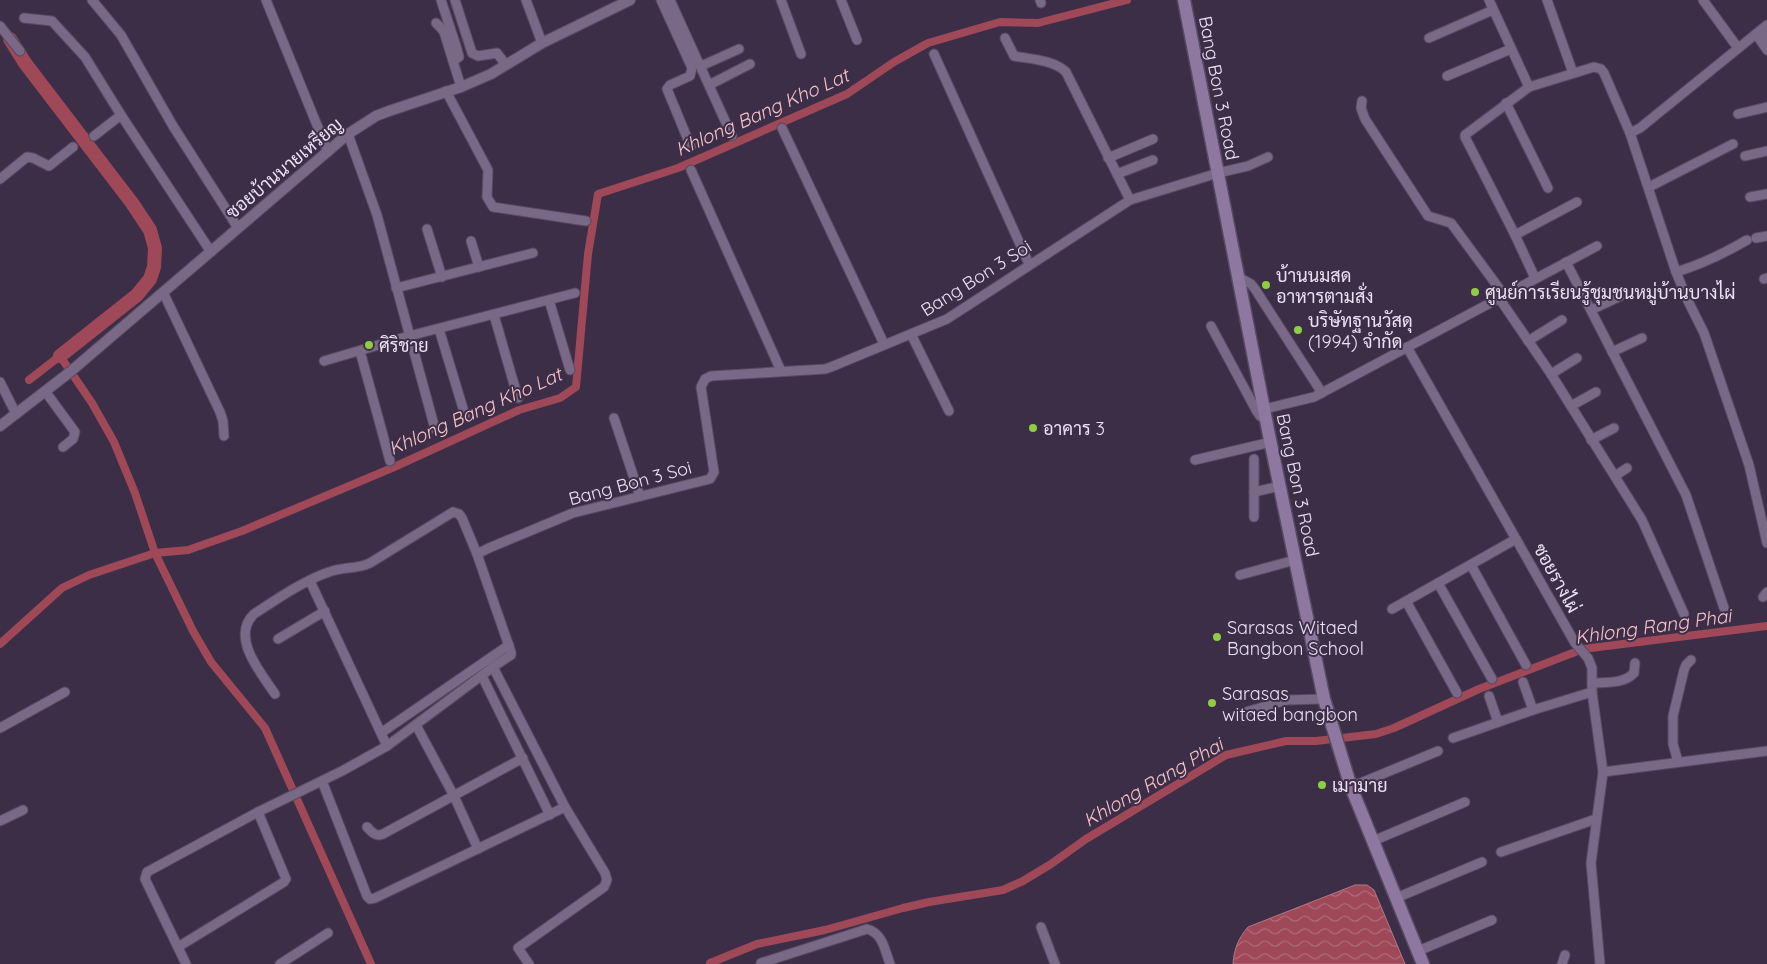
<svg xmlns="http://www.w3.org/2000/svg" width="1767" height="964" font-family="Quicksand,Sarabun,sans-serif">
<defs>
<pattern id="water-waves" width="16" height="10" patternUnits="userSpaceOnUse" patternTransform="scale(1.25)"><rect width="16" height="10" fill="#9e4858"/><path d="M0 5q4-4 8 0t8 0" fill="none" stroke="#b06b79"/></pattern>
</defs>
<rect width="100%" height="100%" fill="#3d2e48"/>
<!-- water -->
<path fill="url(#water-waves)" stroke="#b57686" d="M1355,885H1367L1374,890L1405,964H1233C1234,949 1238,939 1248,927Z"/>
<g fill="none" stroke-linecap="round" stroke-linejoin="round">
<!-- canal -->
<g stroke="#9e4858" stroke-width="8">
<path d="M29,380L60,356L92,403L114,442L135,493L155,553L193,631L211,662L265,728L371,964"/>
<path d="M0,644L62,588L89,575L155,553L188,550L242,531L392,468L519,410L560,398L576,387L588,254L598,194L678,168L847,94L894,62L928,43L1000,22L1038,23L1127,0"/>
<path d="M710,964V963L757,944L825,930L903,908L929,902L1003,890L1023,881L1051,864L1086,839L1226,755L1286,741H1316L1376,734L1394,728L1479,689L1583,649L1767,626"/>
</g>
<!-- river -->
<path stroke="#9e4858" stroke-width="14" d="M10,39L25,63L132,203L150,230L155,248L154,267L150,279L137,295L60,356"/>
<!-- minor casing -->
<g stroke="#584a61" stroke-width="11">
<g id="minor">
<path d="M92,0L121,35L173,126L238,228"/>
<path d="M266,0L328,152"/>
<path d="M441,0L457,49L459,57L453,61"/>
<path d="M455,0L472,53L478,56L497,53L506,65"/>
<path d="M526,0L542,43"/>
<path d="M661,0L692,68L690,76L670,85L667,89L691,147"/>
<path d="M670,0L732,136"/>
<path d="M781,0L801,54"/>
<path d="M841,0L857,40"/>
<path d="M1040,0L1041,3"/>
<path d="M1489,0L1529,87"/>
<path d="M1547,0L1573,73"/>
<path d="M1703,0L1738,48"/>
<path d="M24,18L52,21L85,57L121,115L211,252"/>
<path d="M436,23L441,28L444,32L461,87"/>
<path d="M0,26L20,51"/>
<path d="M1761,30L1767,38"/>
<path d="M1756,34L1767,50"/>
<path d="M1005,38L1014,56C1030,59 1054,60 1066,72L1130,200"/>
<path d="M1429,38L1493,10"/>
<path d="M934,54L1029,264"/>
<path d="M701,66L739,49"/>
<path d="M1447,76L1511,49"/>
<path d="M709,85L750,64"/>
<path d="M446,91L488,170L487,197L493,207L586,221"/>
<path d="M1362,101L1361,108L1365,119L1428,216L1451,223L1504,295"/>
<path d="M1506,103L1548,188"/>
<path d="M1738,114L1767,107"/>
<path d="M782,128L884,344"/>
<path d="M1630,133L1676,272L1688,301L1704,333L1749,465L1767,543"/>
<path d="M348,134L377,215L435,429"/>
<path d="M94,136L121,115"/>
<path d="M1745,156L1767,151"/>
<path d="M1108,158L1153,139"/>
<path d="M691,170L781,371"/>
<path d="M1117,174L1153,160"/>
<path d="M0,179L27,157L33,158L49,166L73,147"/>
<path d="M1649,187L1733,144"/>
<path d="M1750,197L1767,194"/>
<path d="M427,229L442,277"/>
<path d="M1515,235L1577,202"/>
<path d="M1756,238L1767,236"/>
<path d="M471,241L479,267"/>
<path d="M1566,262L1686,495L1724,608"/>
<path d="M1676,272C1703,264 1723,254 1747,240"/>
<path d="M1240,278L1251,284L1255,289L1322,393"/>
<path d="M1535,278L1515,235L1465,137V135L1529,87L1594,67L1601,69L1604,73L1630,133L1640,128L1767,25"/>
<path d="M1764,279L1767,278"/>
<path d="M396,288L533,253"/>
<path d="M163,292L220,412L223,421L224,436"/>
<path d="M1499,298L1551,374L1642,520L1684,614"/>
<path d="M549,300L570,370"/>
<path d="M1591,310L1625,294"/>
<path d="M494,315L518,398"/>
<path d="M1211,326L1256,410L1260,416L1266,419"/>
<path d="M439,329L465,415"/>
<path d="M911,334L949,411"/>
<path d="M1528,341L1562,320"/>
<path d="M1407,347L1575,643L1588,658L1592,668V692L1603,772L1591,863L1600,964"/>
<path d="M360,351L390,461"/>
<path d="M1612,352L1642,338"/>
<path d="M324,361L409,336L575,293"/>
<path d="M1551,374L1577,358"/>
<path d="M0,382L16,414"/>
<path d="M45,391L75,432L73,439L63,447"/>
<path d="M1571,406L1596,392"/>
<path d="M1264,409L1314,397L1597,246"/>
<path d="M614,418L640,496"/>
<path d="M1591,440L1614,428"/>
<path d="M1254,459V517"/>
<path d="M1195,460L1271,442"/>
<path d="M1615,476L1627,468"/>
<path d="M1254,492L1280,486"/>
<path d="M477,554L511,652V655L493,667L565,807L605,873L607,880L604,887L518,948L529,964"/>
<path d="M1471,565L1526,665"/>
<path d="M1240,575L1295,560"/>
<path d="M310,581L387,746"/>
<path d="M1438,583L1492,679"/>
<path d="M1763,597L1767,592"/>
<path d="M1406,601L1457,693"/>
<path d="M1392,609L1516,539"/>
<path d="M278,639L325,611"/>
<path d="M482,676L550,815"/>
<path d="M1523,682L1533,710"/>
<path d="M1592,683C1606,682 1624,684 1634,673L1635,663"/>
<path d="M275,694C261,673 230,637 254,614C277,599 306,579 332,571C345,567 358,569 370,563L453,512L459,514L462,518L477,554L489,548L573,513L710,479L714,472L701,387L705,379L711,376L825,369L831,367L947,319L1130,200L1218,173L1248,166L1268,157"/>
<path d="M1489,696L1498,722"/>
<path d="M1246,712L1287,700L1324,699"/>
<path d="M416,725L454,796L478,849"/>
<path d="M0,728L65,692"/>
<path d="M381,733L509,645"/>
<path d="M1453,738L1533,710L1592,692"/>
<path d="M1678,762L1673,744V716L1684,670L1686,665L1691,660"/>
<path d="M1603,772L1767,751"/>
<path d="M322,781L367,896L370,899L375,898L565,807"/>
<path d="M1351,787L1438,751"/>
<path d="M0,821L23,810"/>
<path d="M367,827C372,832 375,837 383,834L523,758"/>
<path d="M1373,841L1465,802"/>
<path d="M1501,852L1596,819"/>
<path d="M1396,898L1482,862"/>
<path d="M1041,927L1055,964"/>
<path d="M178,947L284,882L286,879L258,812"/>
<path d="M1418,951L1492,920"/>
<path d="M761,963L867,929C883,933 885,951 890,964"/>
<path d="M186,964L145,879L147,872L258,812L342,771L387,746L493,667"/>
<path d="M280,964L328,933"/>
<path d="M1562,964L1565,955"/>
</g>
</g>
<!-- tertiary casing -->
<g stroke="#584a61" stroke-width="12">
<path id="tertiary" d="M0,426L70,372L348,134L376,116L389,111L461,87L491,74L542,43L630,0"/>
</g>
<!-- secondary casing -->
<g stroke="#584a61" stroke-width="15">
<path id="secondary" d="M1184,0L1269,435L1324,699L1351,787L1423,964"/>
</g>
<!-- minor -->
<use href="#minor" stroke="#796886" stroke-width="9"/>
<!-- tertiary -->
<use href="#tertiary" stroke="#796886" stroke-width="10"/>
<!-- secondary -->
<use href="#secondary" stroke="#8e789f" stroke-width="12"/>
</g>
<!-- markers -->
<g fill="#8fcd42" stroke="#3d2e48" stroke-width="2">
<circle cx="1266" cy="285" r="5"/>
<circle cx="1475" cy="292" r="5"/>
<circle cx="1298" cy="330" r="5"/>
<circle cx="369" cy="345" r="5"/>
<circle cx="1033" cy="428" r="5"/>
<circle cx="1217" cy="637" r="5"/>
<circle cx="1212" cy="703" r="5"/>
<circle cx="1322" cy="785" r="5"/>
</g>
<g text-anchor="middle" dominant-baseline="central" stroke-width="4" stroke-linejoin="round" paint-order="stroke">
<!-- street labels -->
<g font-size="18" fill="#ebe1f2" stroke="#3d2e48">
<text transform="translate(1219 88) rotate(79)">Bang Bon 3 Road</text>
<text transform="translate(284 168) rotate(-40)">ซอยบ้านนายเหรียญ</text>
<text transform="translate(976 278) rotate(-32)">Bang Bon 3 Soi</text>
<text transform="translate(630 483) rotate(-15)">Bang Bon 3 Soi</text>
<text transform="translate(1298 485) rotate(78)">Bang Bon 3 Road</text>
<text transform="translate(1557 578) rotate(61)">ซอยรางไผ่</text>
</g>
<!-- poi labels -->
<g font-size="18" fill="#ebe1f2" stroke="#3d2e48" text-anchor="start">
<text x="1276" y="275">บ้านนมสด<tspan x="1276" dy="21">อาหารตามสั่ง</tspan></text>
<text x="1485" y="292">ศูนย์การเรียนรู้ชุมชนหมู่บ้านบางไผ่</text>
<text x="1308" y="320">บริษัทฐานวัสดุ<tspan x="1308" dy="21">(1994) จำกัด</tspan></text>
<text x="379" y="345">ศิริชาย</text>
<text x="1043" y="428">อาคาร 3</text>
<text x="1227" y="627">Sarasas Witaed<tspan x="1227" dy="21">Bangbon School</tspan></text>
<text x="1222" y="693">Sarasas<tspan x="1222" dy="21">witaed bangbon</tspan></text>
<text x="1332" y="785">เมามาย</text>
</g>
<!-- water labels -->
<g font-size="19" font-style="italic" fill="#f6c3c9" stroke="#3d2e48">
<text transform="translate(762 112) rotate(-24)">Khlong Bang Kho Lat</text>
<text transform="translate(475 411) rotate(-24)">Khlong Bang Kho Lat</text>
<text transform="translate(1653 626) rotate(-8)">Khlong Rang Phai</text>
<text transform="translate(1153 782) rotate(-30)">Khlong Rang Phai</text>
</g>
</g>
</svg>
